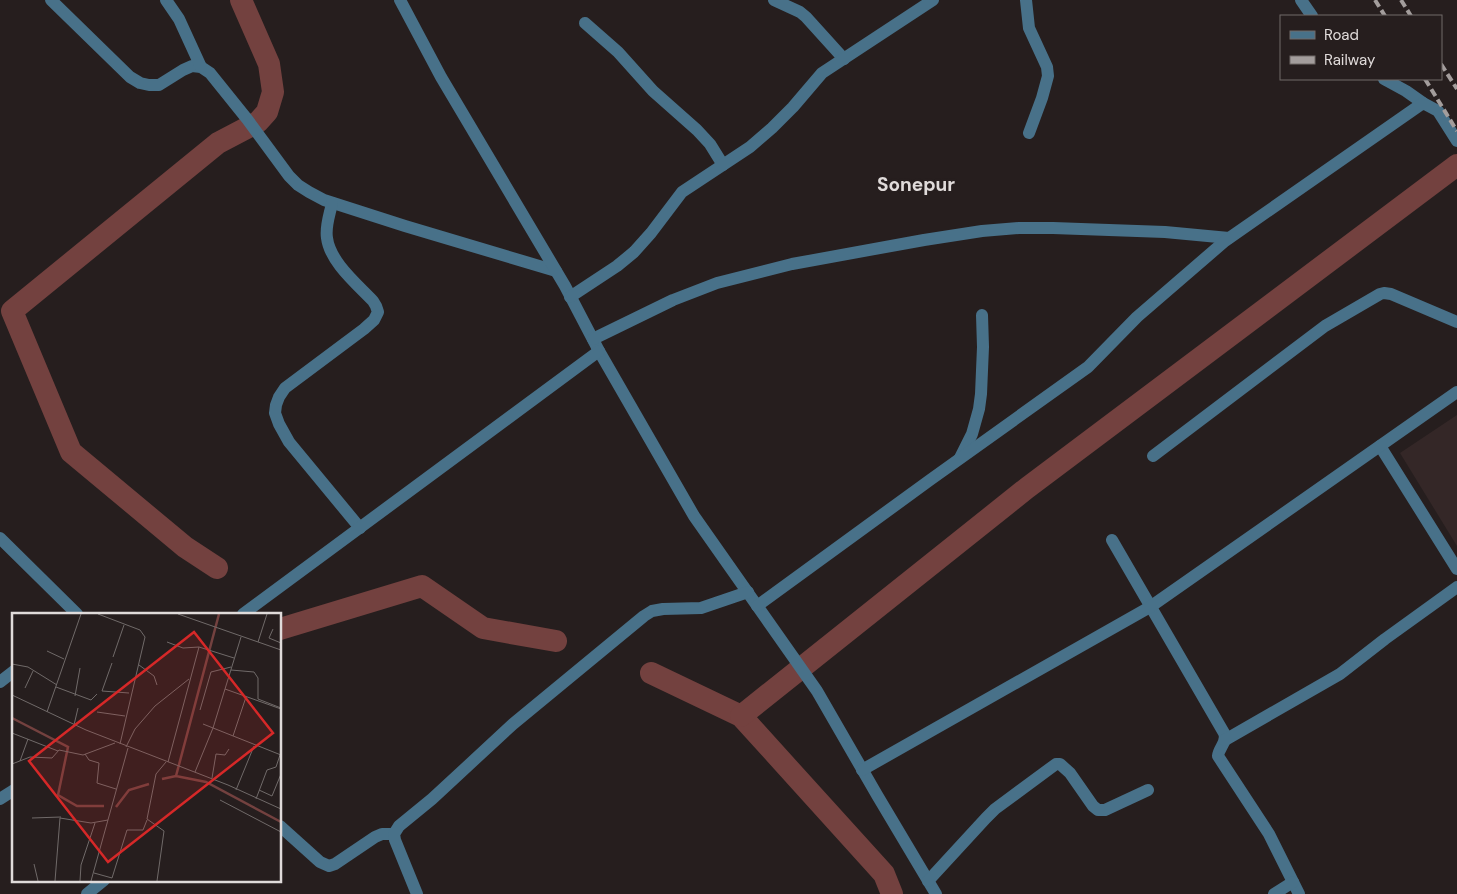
<svg xmlns="http://www.w3.org/2000/svg" width="1457" height="894" font-family="'DM Sans',sans-serif">
<rect width="100%" height="100%" fill="#261e1e"/>
<!-- built -->
<path fill="#342727" d="M1457,415V546L1400,453Z"/>
<g fill="none" stroke-linecap="round" stroke-linejoin="round">
<!-- river -->
<g stroke="#73413f" stroke-width="22">
<path d="M217,568L185,547L71,452L12,311L218,143L258,122L267,112L273,92L269,64L241,0"/>
<path d="M280,629L422,586L483,628L556,641"/>
<path d="M651,673L741,716L884,874L892,894"/>
<path d="M741,716L1027,488L1457,165"/>
</g>
<!-- minor -->
<g stroke="#487189" stroke-width="12">
<path d="M51,0L130,77L140,83L149,85H159L183,70L192,66L201,67L210,73L247,119L289,176L298,185L309,192L324,200L405,226L556,271"/>
<path d="M166,0L179,19L201,67"/>
<path d="M400,0L441,77L565,286L599,351L694,516L817,691L877,795L936,894"/>
<path d="M774,0L800,12L806,17L844,59"/>
<path d="M1026,0L1029,28L1047,67L1048,76L1042,98L1029,133"/>
<path d="M1301,0L1312,16"/>
<path d="M585,23L618,52L653,91L697,130L710,144L723,165"/>
<path d="M1384,79L1406,91L1423,103"/>
<path d="M332,203C330,214 325,226 327,238C330,262 357,284 373,301L376,306L378,312L374,320L364,329L285,388L279,397L276,405L275,413L279,424L289,442L360,528"/>
<path d="M570,297L617,266L634,252L651,233L682,192L750,147L772,128L793,107L822,73L933,0"/>
<path d="M593,339L673,300L717,283L792,264L924,240L982,231L1019,228H1053L1165,232L1229,238"/>
<path d="M1380,446L1457,569"/>
<path d="M1153,456L1325,326L1380,294L1384,293L1391,294L1457,322"/>
<path d="M960,458L972,434L979,409L981,394L983,347L982,315"/>
<path d="M0,538L77,614"/>
<path d="M1112,540L1224,733C1228,742 1219,747 1218,756L1269,834L1299,894"/>
<path d="M757,606L930,480L1088,367L1137,317L1225,241L1423,103L1438,111L1457,141"/>
<path d="M243,614L599,351"/>
<path d="M0,682L14,671"/>
<path d="M1225,740L1340,674L1385,639L1457,587"/>
<path d="M862,770L1150,607L1457,392"/>
<path d="M0,799L14,790"/>
<path d="M280,826L320,862L329,866L335,864L375,837L382,834H394"/>
<path d="M928,881L986,818L995,809L1056,764H1060L1070,773L1093,806L1098,810H1105L1148,790"/>
<path d="M87,894L104,880"/>
<path d="M417,894L395,840L394,834L399,826L432,799L513,724L644,616L652,611L663,609L701,608L748,592"/>
<path d="M1274,894L1293,882"/>
</g>
<!-- rail -->
<g stroke="#a39d9c" stroke-width="4" stroke-dasharray="8 4" stroke-linecap="butt">
<path d="M1375,0L1385,16"/>
<path d="M1401,0L1411,16"/>
<path d="M1441,64L1457,89"/>
<path d="M1425,79L1457,131"/>
</g>
</g>
<g text-anchor="middle" dominant-baseline="central" stroke-width="5" stroke-linejoin="round" paint-order="stroke">
<!-- district labels -->
<g font-size="19" font-weight="bold" fill="#e0dbda" stroke="#261e1e">
<text x="916" y="184">Sonepur</text>
</g>
</g>
<!-- overview -->
<g transform="translate(12 613)">
<rect width="269" height="269" fill="#261e1e"/>
<path fill="none" stroke="#73413f" stroke-width="2.5" d="M0,105L56,134L46,182L65,193H92M164,163L207,1M150,166L164,163L194,169L269,209M104,194L117,177L137,171"/>
<path fill="none" stroke="#706a69" stroke-width="1" d="M86,1L128,17L133,24L108,131M166,1L269,37M261,16L257,25L269,30M155,29L171,35L187,34M246,29L255,1M35,38L52,46M101,44L112,12M100,50L90,78L117,80M0,51L16,54L45,72M127,52L142,63L145,72M219,57L242,59L246,65V86L269,95M44,74L79,87L85,81M13,75L21,58M213,76L269,96M0,82L74,117L216,172L269,196M63,83L68,55M188,97L199,59L219,54M35,99L69,1M85,99L113,103M191,111L269,142M62,112L66,95M0,120L46,138M221,123L234,84M114,134L123,116L143,93L177,66M73,141L77,147L87,150L85,170L104,176M8,148L16,126M156,149L187,34L222,45M0,151L18,144L40,145L47,137L71,142L103,130M183,159L201,115L229,24M200,165L204,141L213,142L217,136M224,177L242,133M247,177L260,183L269,161M244,186L255,157L264,154L268,142M208,187L269,219M20,205L49,204M22,251L26,268M82,260L100,265L115,217H131L135,207M43,268L48,205L79,210L96,207M68,268L69,252L83,210M79,268L116,135M145,268L152,218L135,206L144,161L154,149"/>
<path fill="#d62828" fill-opacity="0.15" stroke="#d62828" stroke-width="2.5" d="M182,19L261,120L96,249L17,148Z"/>
<rect width="269" height="269" fill="none" stroke="#e0dbda" stroke-width="2.5"/>
</g>
<!-- legend -->
<rect x="1280" y="15" width="162" height="65" fill="#261e1e" stroke="#706a69"/>
<rect x="1290" y="31" width="25" height="8" fill="#487189" stroke="#706a69"/>
<text x="1324" y="40" font-size="15" fill="#e0dbda">Road</text>
<rect x="1290" y="56" width="25" height="8" fill="#a39d9c" stroke="#706a69"/>
<text x="1324" y="65" font-size="15" fill="#e0dbda">Railway</text>
</svg>
